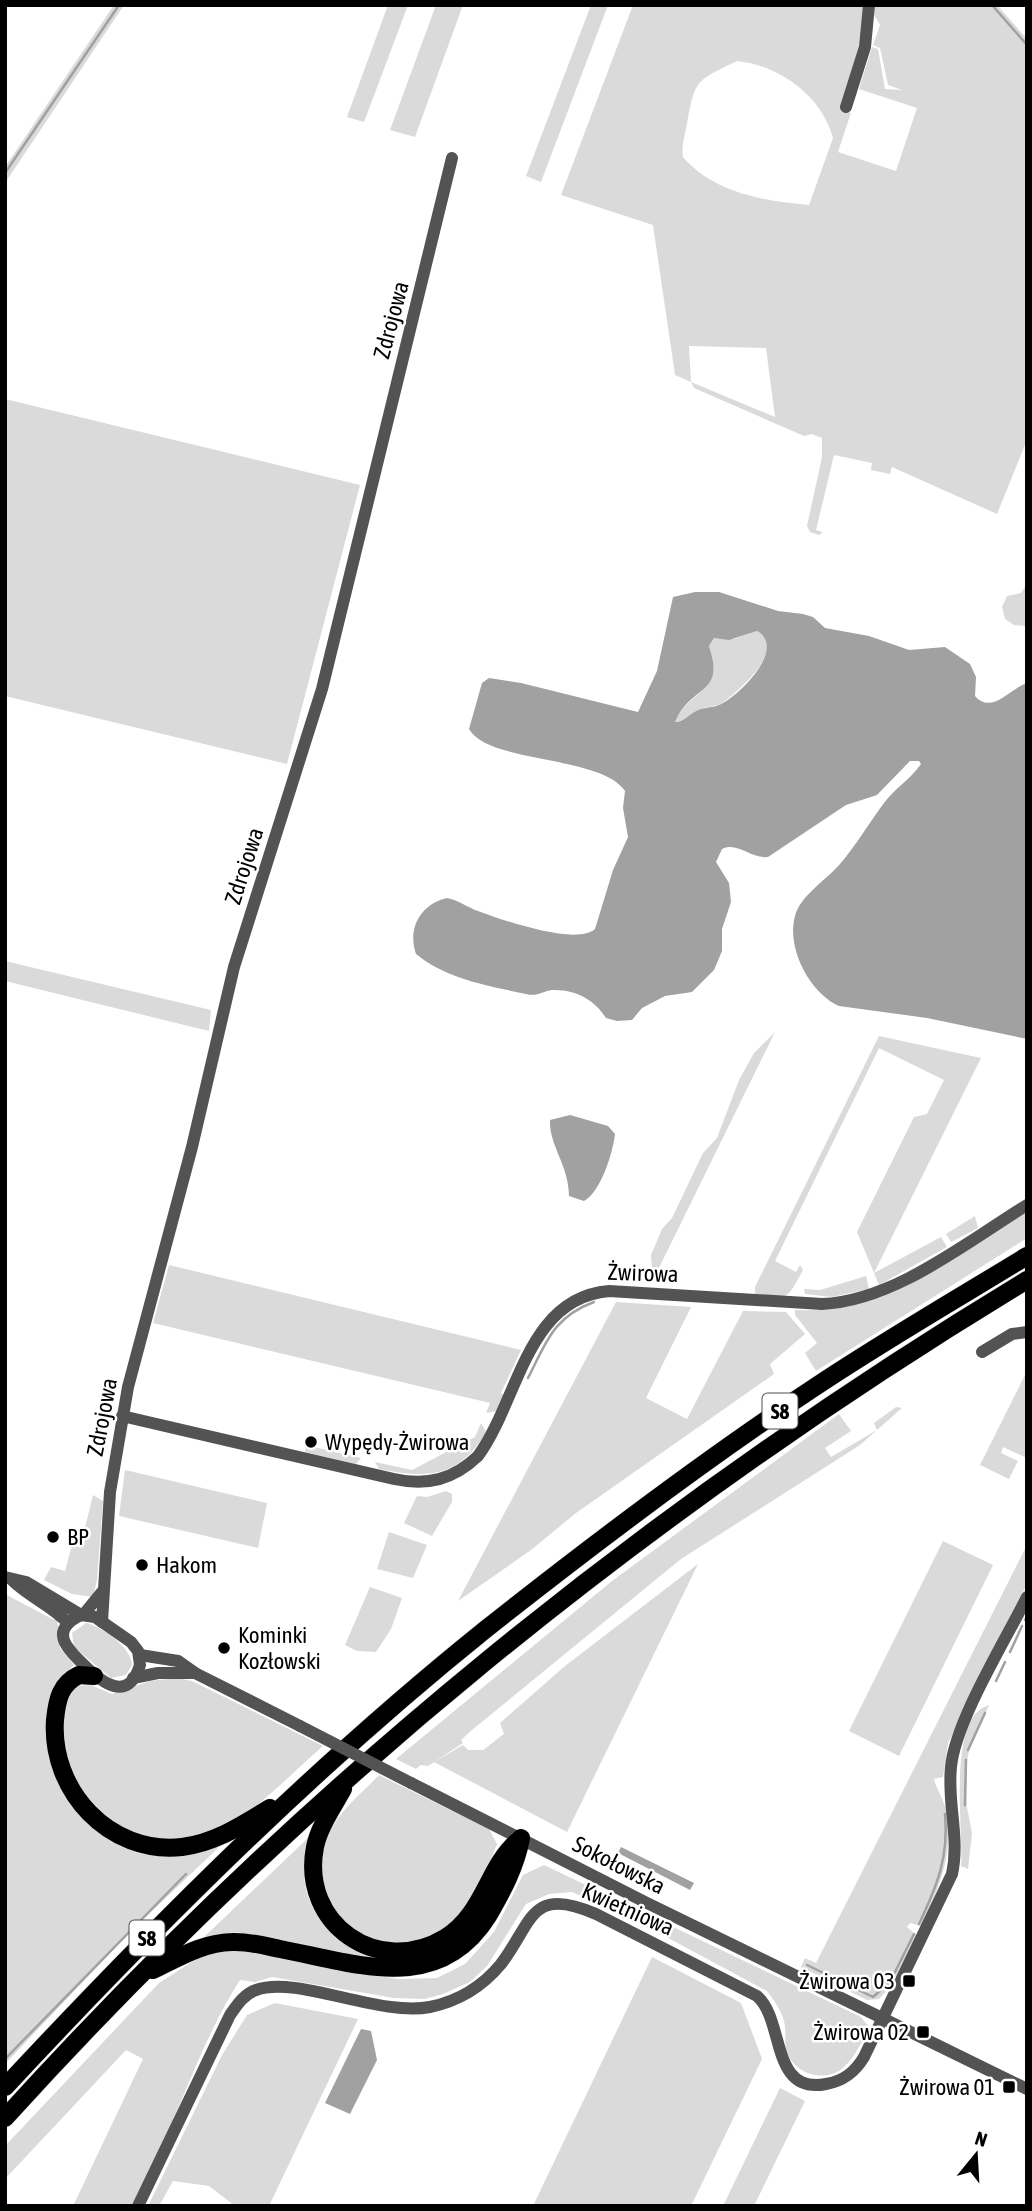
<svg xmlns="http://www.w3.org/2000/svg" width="1032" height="2211" font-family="'Asap Condensed',sans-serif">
<rect width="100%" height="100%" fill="#fff"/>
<!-- green -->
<g fill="#dadada" fill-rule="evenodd">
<path d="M114,5H124L5,183V167Z"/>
<path d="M388,5H408L364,122L347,117Z"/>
<path d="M436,5H463L415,137L390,130Z"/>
<path d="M591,5H608L541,182L526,176Z"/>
<path d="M633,5H865V33L842,110L851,113L838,152L896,171L917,108L859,89L872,47L878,49L885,89L902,90L888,85L880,48L873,45L880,25L872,11L873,5H997L1027,39V440L997,514L892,467L890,474L871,470L872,463L834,455L816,530L823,532L819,535L810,532L807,526L822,457V438L812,434L804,436L694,388L691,382L675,375L653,225L561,195ZM737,61C779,65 822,96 833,138L809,205C764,201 714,193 683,157C681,146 685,135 687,124C695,79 696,81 737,61ZM689,346L766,348L775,417L691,382Z"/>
<path d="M5,399L360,485L287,764L5,696Z"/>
<path d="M1027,584V626L1014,625L1005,619L1002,607L1007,596L1021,593Z"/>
<path d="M757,631C789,648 739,690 724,702C716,708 706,706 698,710C689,714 684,722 674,722C693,687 725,692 709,646L714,638L734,639Z"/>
<path d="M5,961L211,1010L209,1031L5,981Z"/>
<path d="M775,1032L653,1280L651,1255L662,1229L672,1218L703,1153L717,1138L739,1080L754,1053Z"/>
<path d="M879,1036L981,1058L874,1273L941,1237L947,1247L879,1285L857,1232L914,1117L927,1114L944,1080L879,1048L775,1261L796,1272L800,1265L803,1270C786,1301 791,1297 755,1295V1287Z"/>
<path d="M1027,1211V1238L816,1371L805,1353L817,1343L795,1315V1310C886,1315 954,1257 1027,1211Z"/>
<path d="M975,1216L978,1228L951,1242L946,1234Z"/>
<path d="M169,1265L521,1350L501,1393L505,1395L497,1411L486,1413L490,1403L153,1323Z"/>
<path d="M866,1276L869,1289L832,1297L805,1294L804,1289L820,1290Z"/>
<path d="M616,1302L691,1307L646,1398L687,1419L743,1311L786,1312L805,1334L770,1364L774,1374L576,1513L531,1550L458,1601Z"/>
<path d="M1027,1371V1458L1003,1447L1001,1453L1018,1461L1009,1479L980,1465Z"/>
<path d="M896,1407L902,1408L860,1445L681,1559L472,1730L461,1740L463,1743L428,1766L421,1765L416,1769L396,1759L612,1581L839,1414L851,1431L825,1448L831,1457L877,1430L874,1423Z"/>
<path d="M481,1423L486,1432C459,1478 427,1479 379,1469L375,1462L412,1470L475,1437Z"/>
<path d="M306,1445L361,1458L356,1464L305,1452Z"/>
<path d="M125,1470L267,1503L258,1548L119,1516Z"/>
<path d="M446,1491L452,1494V1502L432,1536L404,1523L417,1496L427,1497Z"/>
<path d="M93,1495L103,1501L97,1580L93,1597L72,1594L44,1580L51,1567L65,1571L72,1545L80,1542L74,1538L76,1531L84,1532Z"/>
<path d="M389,1532L427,1545L413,1578L377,1569Z"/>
<path d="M943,1541L993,1565L899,1756L849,1731Z"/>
<path d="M1027,1545V1584L948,1743L943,1777L934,1779C936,1789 945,1801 947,1814C953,1857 939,1888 921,1926L910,1923L907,1927L916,1935L892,1985L879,1999L867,2000L801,1967L805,1958L816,1963Z"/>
<path d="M698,1564L567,1832L434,1762L463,1745L468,1750H483L504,1734L500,1723L565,1666Z"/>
<path d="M370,1587L402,1598L391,1629L376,1652L357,1651L345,1645Z"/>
<path d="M5,1594L54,1620L57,1618L60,1648L74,1665L56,1683L49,1702L46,1731L53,1770L70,1804L101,1834L218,1848L131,1931L5,2064Z"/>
<path d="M86,1623C101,1626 132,1648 132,1665L126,1675L111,1678L74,1647L72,1633Z"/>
<path d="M177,1678L192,1681L323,1746C287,1777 237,1833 189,1840C166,1843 131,1838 112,1824C102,1817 83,1802 78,1791C63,1762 50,1713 74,1686L91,1685L112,1694L150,1681Z"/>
<path d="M989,1705L969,1751L965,1771V1797L972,1833L968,1869L961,1866C964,1832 946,1716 989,1705Z"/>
<path d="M379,1775L489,1829L497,1844C486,1871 476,1903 453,1923C390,1977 291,1913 328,1835C339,1811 361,1794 379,1775Z"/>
<path d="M308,1838C307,1850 304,1864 304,1876C307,1921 343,1946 381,1960L236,1932L204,1937Z"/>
<path d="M544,1865L861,2017L869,2027C857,2052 844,2083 811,2074C800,2071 792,2064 787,2053C784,2045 786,2034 785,2026C783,2012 775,2002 767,1991L644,1925L572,1892L549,1894L526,1904L487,1966L470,1982L443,1994L425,1999L394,1998L272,1977L255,1982L240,1980C195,2050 174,2134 131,2206H73L143,2059L126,2050L5,2179V2146L159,1983L201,1956L215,1950L242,1949L397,1979L437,1978L465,1964L494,1932L523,1875Z"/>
<path d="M652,1957L741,2003L762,2059L691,2206H533Z"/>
<path d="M275,2003L358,2019L269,2206H235L209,2186L173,2181L159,2206H148L222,2055L247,2015Z"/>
<path d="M780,2088L805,2101L754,2206H723Z"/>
</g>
<!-- water -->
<g fill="#a1a1a1" fill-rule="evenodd">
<path d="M695,592H719L778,611L803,614L813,617L825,628L869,636L909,650L945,647L970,664L976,677L975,696C992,715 1009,689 1027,683V1039L927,1018L839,1006C810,993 786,948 795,916C800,896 827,879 840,864C857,844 869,823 884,803C895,788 911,779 921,764L919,761H910L877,795L846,805L768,857C751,859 737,841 722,849L716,862L729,883L731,902L722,929V951L714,970L692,992L665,996L642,1008L632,1020L617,1021L606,1018C595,1000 575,989 552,990C543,991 537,997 526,994C489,986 446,979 416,954C407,928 421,904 447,898C458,900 467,907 478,911C502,920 576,946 595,929L613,870L628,837L623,808L625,791C601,755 489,764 469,729L482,683L489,678L521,683L638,712L657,671L673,597ZM757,631C788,648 738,697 719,705C712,708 705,707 698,710C689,714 684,722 675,722C691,684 726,696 709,646L714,638L729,640Z"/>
<path d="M570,1115L608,1126L615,1134C613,1152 601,1192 584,1201L569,1196C569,1165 549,1146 550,1120Z"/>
<path d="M621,1847L694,1883L690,1890L618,1853Z"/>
<path d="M361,2029L371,2031L377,2060L350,2114L325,2103Z"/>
</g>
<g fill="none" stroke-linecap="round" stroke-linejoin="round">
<!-- stream -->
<g stroke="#a1a1a1" stroke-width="2.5">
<path d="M992,5L1027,45"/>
<path d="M5,173L119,5"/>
<path d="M528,1378C546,1343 553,1317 594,1302"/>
<path d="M1025,1620L1027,1617"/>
<path d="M1010,1652L1022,1626"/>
<path d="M996,1681L1005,1662"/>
<path d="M968,1750L985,1713"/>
<path d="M965,1805L966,1760"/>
<path d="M919,1924C937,1886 949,1857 945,1814"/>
<path d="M807,1965L873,1997L890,1982L914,1934"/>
<path d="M5,2059L186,1874"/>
</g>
<!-- highway casing -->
<g stroke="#dbdbdb" stroke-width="19">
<g id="highway">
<path d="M94,1676L79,1675C60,1684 57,1700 55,1720C50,1790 109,1855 182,1847C215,1843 242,1825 270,1808"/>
<path d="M343,1789C333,1807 319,1827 315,1847C300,1924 378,1978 445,1938C485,1913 487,1867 518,1841"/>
<path d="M153,1970C180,1957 202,1943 232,1942C248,1941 265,1946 280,1949C355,1963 438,1996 488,1916C502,1892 516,1866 521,1838"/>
<path d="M5,2087C156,1925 313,1768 486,1629C591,1546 700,1463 812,1389C882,1342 955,1300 1027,1256"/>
<path d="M5,2118C302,1790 648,1509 1027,1280"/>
</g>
</g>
<!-- minor -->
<g stroke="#535353" stroke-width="12">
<path d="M846,107L865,47L869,5"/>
<path d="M982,1352L1012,1334L1027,1332"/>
<path d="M122,1416L394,1479C427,1486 453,1480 478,1456C519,1400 526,1298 609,1291L822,1304C894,1301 967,1242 1027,1205"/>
<path d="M5,1577L26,1582L81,1615"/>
<path d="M12,1580C29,1597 51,1605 68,1623"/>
<path d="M84,1614L102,1592"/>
<path d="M81,1615L95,1617L131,1642L138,1651L140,1665C128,1704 101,1682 83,1664C66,1648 49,1630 81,1615Z"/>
<path d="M102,1622L110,1492L128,1387L192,1147L234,967L322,689L452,158"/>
<path d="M140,1655L178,1661L195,1673L300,1726"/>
<path d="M133,1678L158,1673H195"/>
<path d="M411,1783L645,1902L1027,2089"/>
<path d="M138,2206L230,2015C237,2005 244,1994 256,1990C297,1975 379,2017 430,2007C459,2001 482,1987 501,1964C533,1922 530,1885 596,1914L757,1996C785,2020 770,2095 826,2084C844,2081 855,2072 864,2057L952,1874C960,1837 947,1804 951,1767C955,1722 1005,1641 1027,1597"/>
</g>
<!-- highway -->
<use href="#highway" stroke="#000" stroke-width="18"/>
<!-- minor-bridge -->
<path stroke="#535353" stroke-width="12" d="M300,1726L411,1783"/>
</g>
<!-- markers -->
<g fill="#000" stroke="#fff" stroke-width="2.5">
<circle cx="311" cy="1442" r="7"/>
<circle cx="53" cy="1537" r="7"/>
<circle cx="142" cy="1565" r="7"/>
<circle cx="224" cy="1648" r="7"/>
<rect x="902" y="1974" width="14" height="14" rx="3.5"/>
<rect x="916" y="2025" width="14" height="14" rx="3.5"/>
<rect x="1002" y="2080" width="14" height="14" rx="3.5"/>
</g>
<g text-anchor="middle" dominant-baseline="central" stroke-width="5" stroke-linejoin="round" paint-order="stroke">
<!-- shield labels -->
<g fill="#fff" stroke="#4c4c4c" stroke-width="2">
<rect x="762.5" y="1393.5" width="35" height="35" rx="5"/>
<rect x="129.5" y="1920.5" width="35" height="35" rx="5"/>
</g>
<g font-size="21" font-weight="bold" fill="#000">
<text x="780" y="1411">S8</text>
<text x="147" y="1938">S8</text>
</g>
<!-- street labels -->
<g font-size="23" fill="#000" stroke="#fff">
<text transform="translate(391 320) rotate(-75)">Zdrojowa</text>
<text transform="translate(244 866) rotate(-72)">Zdrojowa</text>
<text transform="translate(643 1273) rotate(2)">Żwirowa</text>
<text transform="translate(102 1417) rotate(-79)">Zdrojowa</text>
<text transform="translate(619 1865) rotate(27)">Sokołowska</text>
<text transform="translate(628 1909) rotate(24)">Kwietniowa</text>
</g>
<!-- poi labels -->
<g font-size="23" fill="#000" stroke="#fff" text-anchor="start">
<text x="325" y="1442">Wypędy-Żwirowa</text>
<text x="67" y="1537">BP</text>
<text x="156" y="1565">Hakom</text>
<text x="238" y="1635">Kominki<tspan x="238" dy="26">Kozłowski</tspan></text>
<text x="895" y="1981" text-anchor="end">Żwirowa 03</text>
<text x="909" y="2032" text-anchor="end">Żwirowa 02</text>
<text x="995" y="2087" text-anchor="end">Żwirowa 01</text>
</g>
</g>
<!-- border -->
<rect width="1032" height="2211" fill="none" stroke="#000000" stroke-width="14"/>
<!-- north arrow -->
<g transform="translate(976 2155) rotate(18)" stroke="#ffffff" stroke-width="5" paint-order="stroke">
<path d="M0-5L12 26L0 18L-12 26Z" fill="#000000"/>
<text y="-10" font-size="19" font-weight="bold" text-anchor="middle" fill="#000000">N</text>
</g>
</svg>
